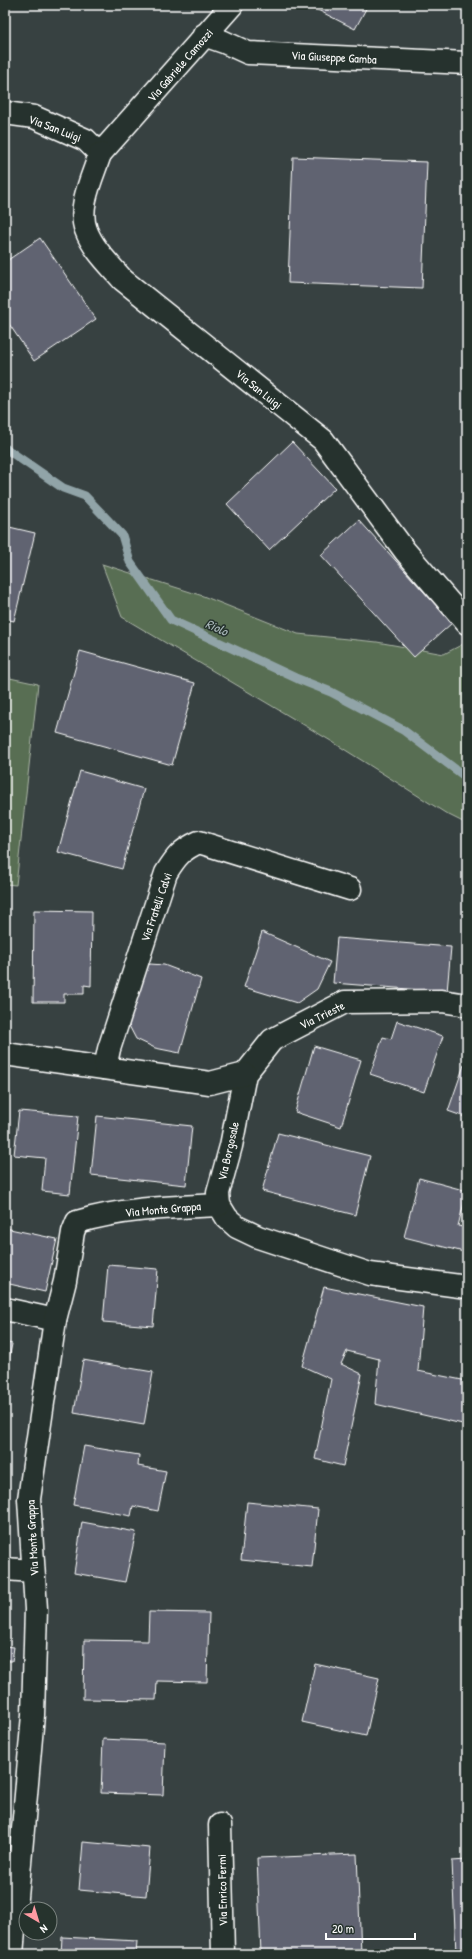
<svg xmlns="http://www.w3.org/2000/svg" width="472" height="1959" font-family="'Patrick Hand',sans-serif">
<rect width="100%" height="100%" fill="#374141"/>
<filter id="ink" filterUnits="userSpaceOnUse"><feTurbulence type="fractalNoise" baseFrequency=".025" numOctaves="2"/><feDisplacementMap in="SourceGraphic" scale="8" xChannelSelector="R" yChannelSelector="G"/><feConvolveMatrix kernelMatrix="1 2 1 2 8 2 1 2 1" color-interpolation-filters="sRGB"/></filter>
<g filter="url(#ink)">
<!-- green -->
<g fill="#586e52" stroke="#acb6a8">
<path d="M102,564L203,596L298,634L377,642L444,654L467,642V824L447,814L331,741L122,617Z"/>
<path d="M5,677L38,684L16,885L5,884Z"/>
</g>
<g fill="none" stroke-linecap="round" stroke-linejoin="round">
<!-- stream -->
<path stroke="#91a4a8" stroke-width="9" d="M5,448L63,488L85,496L122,535L130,562L171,620L298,679L331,692L403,730L467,778"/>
</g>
<!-- building -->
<g fill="#606371" stroke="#fff">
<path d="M308,5H368L355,29Z"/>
<path d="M293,157L427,162L422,288L288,283Z"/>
<path d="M40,238L96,319L34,361L5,318V262Z"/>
<path d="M292,442L335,488L269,550L227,504Z"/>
<path d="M359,520L452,623L414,657L321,555Z"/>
<path d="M5,526L35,533L14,621L5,619Z"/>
<path d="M80,651L195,683L172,765L57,733Z"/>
<path d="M80,771L144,789L122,869L58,852Z"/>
<path d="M34,910L92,911L91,986L84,985V994H64V1002H33Z"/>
<path d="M262,932L330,962L317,989L297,1003L244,987Z"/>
<path d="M337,938L451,947L447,992L333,983Z"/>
<path d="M150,964L164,965L201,979L180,1053L155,1048L136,1039L125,1018L145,968Z"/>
<path d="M397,1021L443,1036L424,1092L370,1074L383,1037L391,1039Z"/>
<path d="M314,1046L361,1060L341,1127L295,1112Z"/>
<path d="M464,1065L467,1066V1127L462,1126L465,1117L448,1111Z"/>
<path d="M19,1111L78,1116L70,1194L42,1191L45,1158L14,1155Z"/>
<path d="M97,1116L192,1126L186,1185L91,1175Z"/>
<path d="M278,1133L370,1156L355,1215L262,1191Z"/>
<path d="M419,1178L467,1191L458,1226L467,1228V1240L464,1252L404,1237Z"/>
<path d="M5,1228L57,1239L45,1292L5,1283Z"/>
<path d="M108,1265L158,1269L153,1326L103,1322Z"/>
<path d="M324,1287L423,1307L418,1371L467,1381V1425L375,1404L379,1359L347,1351L341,1364L362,1374L343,1466L315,1459L331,1379L302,1366Z"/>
<path d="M5,1342L12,1344L5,1379Z"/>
<path d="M83,1360L153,1372L144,1425L74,1413Z"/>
<path d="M84,1446L139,1455L138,1466L166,1471L158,1511L133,1506L131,1516L73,1505Z"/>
<path d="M247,1502L318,1509L312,1567L241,1560Z"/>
<path d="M82,1522L136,1532L125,1582L74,1573Z"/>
<path d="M5,1611H8L5,1646L14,1647L12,1661H5Z"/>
<path d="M149,1612L209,1613L207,1682L157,1681L156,1700L83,1699L84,1640L148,1641Z"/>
<path d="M315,1664L379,1678L366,1736L302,1722Z"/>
<path d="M5,1694H8L7,1713H5Z"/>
<path d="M103,1739L165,1742L163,1795L101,1793Z"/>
<path d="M83,1842L150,1848L146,1896L79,1890Z"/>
<path d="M357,1854L361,1954H261L257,1858Z"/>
<path d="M467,1860V1954H456L452,1861Z"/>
<path d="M62,1937L137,1941L136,1954H61Z"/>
</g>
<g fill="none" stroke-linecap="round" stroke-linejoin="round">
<!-- minor casing -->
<g stroke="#fff" stroke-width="25">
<g id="minor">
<path d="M204,35L224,42L248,53L467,63"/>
<path d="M5,113L34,117L86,140L100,154L232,5"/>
<path d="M100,154C93,176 77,207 86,230C93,249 110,265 123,280L323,440L405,551L467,623"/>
<path d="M467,1005L442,1001L345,1002L272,1040L245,1074L231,1146L218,1193L219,1205L227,1218L237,1227L258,1237L370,1274L467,1287"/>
<path d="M5,1054L210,1083L245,1074"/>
<path d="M105,1068L109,1049L166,873C176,857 181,850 199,842L350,889"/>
<path d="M5,1309L55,1320"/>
<path d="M5,1569L33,1571"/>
<path d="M220,1825L223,1954"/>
<path d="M12,1954L33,1715L36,1609L29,1499L55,1320L65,1281L73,1232L77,1222C124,1208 171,1207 219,1205"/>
</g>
</g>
<!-- minor -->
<use href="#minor" stroke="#26332d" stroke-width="22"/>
</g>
</g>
<g text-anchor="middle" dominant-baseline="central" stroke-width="3" stroke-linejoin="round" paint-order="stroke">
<!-- street labels -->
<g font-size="12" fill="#fff" stroke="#26332d">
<text transform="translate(334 57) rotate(3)">Via Giuseppe Gamba</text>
<text transform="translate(180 65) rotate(-49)">Via Gabriele Camozzi</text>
<text transform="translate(55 128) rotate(21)">Via San Luigi</text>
<text transform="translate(259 389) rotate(39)">Via San Luigi</text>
<text transform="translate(156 907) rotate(-71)">Via Fratelli Calvi</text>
<text transform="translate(322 1015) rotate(-26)">Via Trieste</text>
<text transform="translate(228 1151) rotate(-77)">Via Borgosale</text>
<text transform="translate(163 1209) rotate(-5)">Via Monte Grappa</text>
<text transform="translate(32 1538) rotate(-93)">Via Monte Grappa</text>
<text transform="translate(222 1890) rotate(-91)">Via Enrico Fermi</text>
</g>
<!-- water labels -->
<g font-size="13" font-style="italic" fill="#adbbbe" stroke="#26332d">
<text transform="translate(217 627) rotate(24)">Riolo</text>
</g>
</g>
<!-- margin -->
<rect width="472" height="1959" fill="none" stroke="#26332d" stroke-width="20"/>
<rect x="10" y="10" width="452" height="1939" fill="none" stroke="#fff" stroke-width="1.5" filter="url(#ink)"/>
<!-- north arrow -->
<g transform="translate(38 1921) rotate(142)"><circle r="19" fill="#26332d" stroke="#7d8581"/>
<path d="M0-3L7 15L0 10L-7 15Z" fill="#ff9aa2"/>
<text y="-6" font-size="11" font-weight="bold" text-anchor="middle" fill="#ffffff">N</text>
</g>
<!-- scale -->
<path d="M326 1933v6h89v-6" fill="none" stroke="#ffffff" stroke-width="2"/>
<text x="332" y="1933" font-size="12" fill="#ffffff" stroke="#26332d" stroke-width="3" paint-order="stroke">20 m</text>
</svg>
